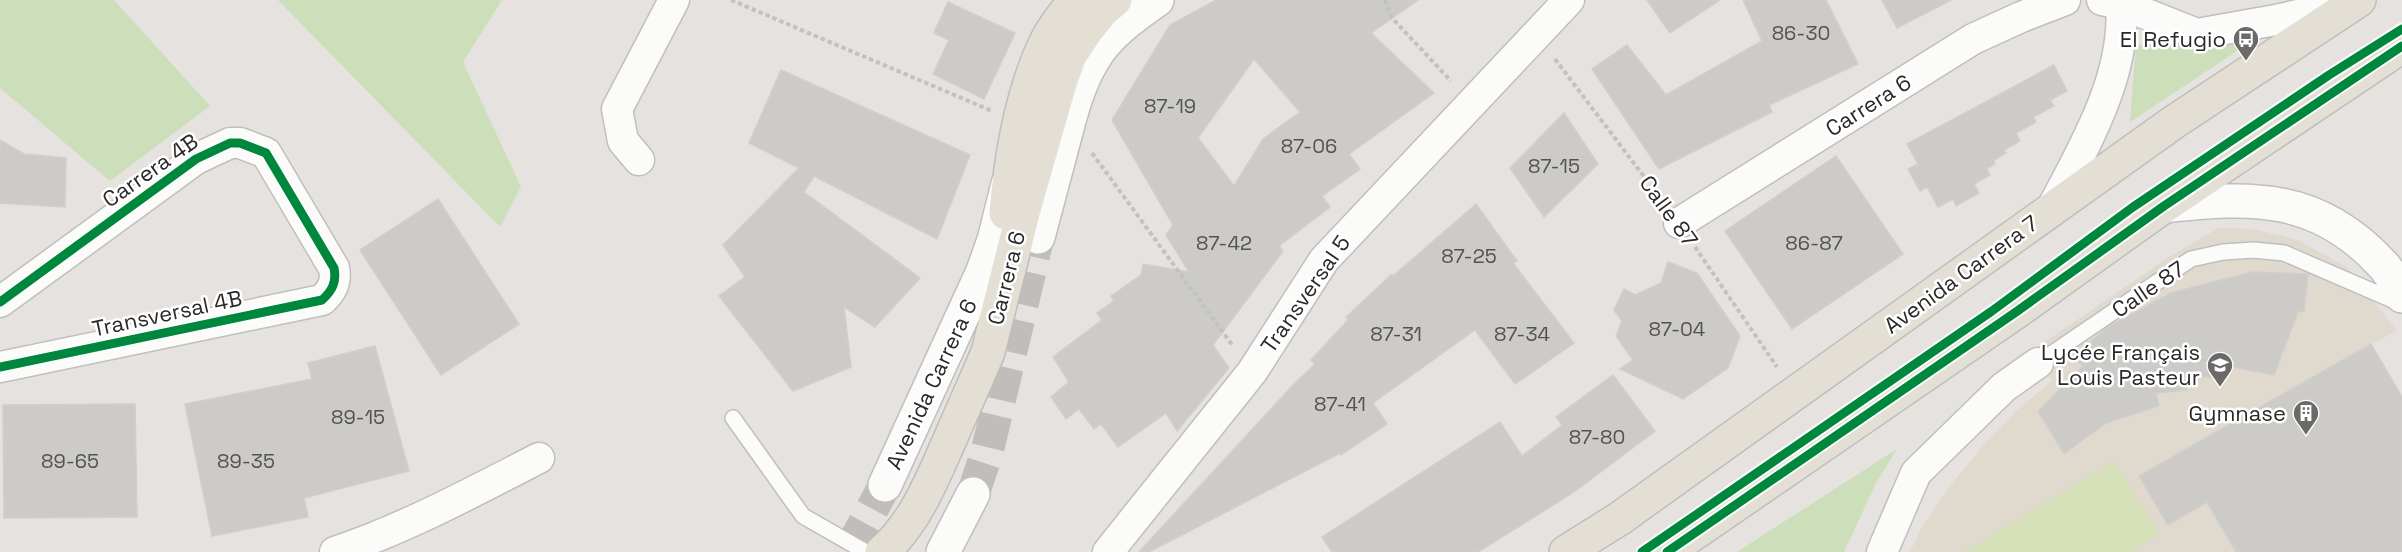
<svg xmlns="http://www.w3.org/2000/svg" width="2402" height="552" font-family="'Space Grotesk',sans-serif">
<rect width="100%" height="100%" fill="#e6e2df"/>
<!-- education -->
<path fill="#e0d9ce" d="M2219,228L2253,229L2298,240L2348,268L2397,331L2371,344L2402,396V552H1910L1922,527L1950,486L1981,448L2015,412L2052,381L2030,352L2172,255Z"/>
<!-- green -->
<g fill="#cddebb">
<path d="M0,0H114L210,106L110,181L0,88Z"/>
<path d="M278,0H502L463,62L521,187L500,227Z"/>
<path d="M2252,41L2130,122L2136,45Z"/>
<path d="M1897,449L1876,483L1844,552H1737Z"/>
</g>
<!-- pitch -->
<path fill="#d6e1b9" d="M2114,461L2159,534L2129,552H1964Z"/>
<!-- building -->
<g fill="#cdcbc8" stroke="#d1cecb" stroke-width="1.5" fill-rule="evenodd">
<path d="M1216,0H1418L1371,33L1434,93L1349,154L1360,169L1322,196L1330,207L1279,246L1283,251L1213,345L1229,368L1177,431L1166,413L1118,447L1101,424L1094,429L1079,409L1066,419L1051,397L1069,382L1053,357L1102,320L1097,313L1114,301L1111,296L1141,275L1143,264L1189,272L1166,235L1173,225L1112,120L1170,25ZM1254,59L1300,112L1263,139L1234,186L1198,138Z"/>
<path d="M1647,0H1720L1670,33Z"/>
<path d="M1743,0H1826L1858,64L1769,105L1772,112L1659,169L1592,69L1627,45L1666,95L1762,41Z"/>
<path d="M1882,0H1951L1897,28Z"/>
<path d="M948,2L1015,33L984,99L933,74L949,40L934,33Z"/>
<path d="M2054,65L2067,91L2050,100L2054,106L2033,117L2036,122L2016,133L2020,141L2004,150L2006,153L1994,160L1995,164L1986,169L1990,175L1974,184L1979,193L1956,206L1953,199L1938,207L1927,187L1920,191L1908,169L1918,164L1907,144Z"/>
<path d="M781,70L970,155L937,239L814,176L804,192L920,278L875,327L844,307L851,367L793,391L719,296L745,277L723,245L799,168L749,143Z"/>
<path d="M1564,113L1598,164L1544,217L1510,168Z"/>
<path d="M0,140L24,154L66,158L65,207L0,203Z"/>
<path d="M1836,156L1903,254L1792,329L1725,231Z"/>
<path d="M438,199L519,324L441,375L360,250Z"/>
<path d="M1476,204L1517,261L1513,263L1574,343L1515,384L1475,330L1373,403L1387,424L1341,455L1340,453L1149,552H1139L1294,384L1315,364L1311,360L1348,320L1346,317L1392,274L1393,276Z"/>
<path d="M1668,262L1697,273L1740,336L1728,368L1683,399L1620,369L1633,360L1616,336L1622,321L1614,310L1624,289L1635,295L1661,283Z"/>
<path d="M2252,272L2308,274L2304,311L2298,312L2274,375L2217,364L2216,378L2187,375L2186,390L2156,393L2159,406L2106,423L2064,454L2038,411L2083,366L2073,356L2108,327L2171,293Z"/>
<path d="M2371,344L2402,397V552H2236L2207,502L2168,525L2139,476Z"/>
<path d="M375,346L409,471L304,498L308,517L212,536L185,404L312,379L308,363Z"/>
<path d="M1613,375L1655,431L1574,492L1478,552H1332L1322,537L1500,422L1522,456L1562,425L1556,417Z"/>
<path d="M135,404L137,517L4,518L3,405Z"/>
</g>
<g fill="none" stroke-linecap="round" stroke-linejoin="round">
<!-- secondary-tunnel -->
<g stroke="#c0bdbb" stroke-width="33" stroke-dasharray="33 16" stroke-linecap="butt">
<path d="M973,494L987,452L1038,237"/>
<path d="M849,552L885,485"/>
</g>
<!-- lane casing -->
<g stroke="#c0bfc0" stroke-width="18">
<g id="lane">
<path d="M2038,363L2191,259L2223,252L2254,250L2284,253L2402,304"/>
<path d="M733,418L803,516L866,552"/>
</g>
</g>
<!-- street casing -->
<g stroke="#c0bfc0" stroke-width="33">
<g id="street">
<path d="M2102,0L2121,4L2197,34L2276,20L2351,3"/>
<path d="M639,160L623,141L617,109L674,0"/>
<path d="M2052,208C2084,147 2127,75 2121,4"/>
<path d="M1679,223L1973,39L2021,17L2065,0"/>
<path d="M0,302L196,159L230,143H240L266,153L334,268C337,282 332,291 322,300L0,367"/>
<path d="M335,552C406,528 473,492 539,458"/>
<path d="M1108,552L1252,372L1324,260L1569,0"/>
<path d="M1882,552L1916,473L2004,387L2038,363"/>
</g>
</g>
<!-- secondary casing -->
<g stroke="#c0bfc0" stroke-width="36">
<g id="secondary">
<path d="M2164,206C2252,196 2318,194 2383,265C2391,273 2396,286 2402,296"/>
<path d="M1038,237C1046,207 1054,177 1062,147C1070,117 1077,86 1093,60C1107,35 1134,16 1157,0"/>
<path d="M885,485L983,271L994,240L1008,184"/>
<path d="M943,552L973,494"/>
</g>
</g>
<!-- primary casing -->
<g stroke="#bfbebd" stroke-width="36">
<g id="primary">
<path d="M1006,213C1011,156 1021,94 1046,42C1054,26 1065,13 1076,0"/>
<path d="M882,552C916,523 933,477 951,437C963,409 976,381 988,352L1024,209L1060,83L1070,55L1086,31L1102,11L1115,0"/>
<path d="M1566,552L1619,519L2174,122L2359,0"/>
<path d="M1667,552L2016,312L2164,206L2402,46"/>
</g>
</g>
<!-- path -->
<g stroke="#c3c2c2" stroke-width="4" stroke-dasharray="4.5 3" stroke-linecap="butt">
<path d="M731,0L992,111"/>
<path d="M1385,0L1392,18L1451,81"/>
<path d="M1555,59L1661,199"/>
<path d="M1092,153L1233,346"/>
<path d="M1695,247L1777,367"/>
</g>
<!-- lane -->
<use href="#lane" stroke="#fbfbfa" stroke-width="15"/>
<!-- street -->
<use href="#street" stroke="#fbfbfa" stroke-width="30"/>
<!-- secondary -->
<use href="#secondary" stroke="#fbfbfa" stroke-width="33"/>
<!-- primary -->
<use href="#primary" stroke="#e3dfd5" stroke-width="33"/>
<!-- cycleway casing -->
<g stroke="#fff" stroke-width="13">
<g id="cycleway">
<path d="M0,302L196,159L230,143H240L266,153L334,268C337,282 332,291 322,300L0,367"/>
<path d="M1642,552L1992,311L2133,207L2329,75L2402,29"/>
<path d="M1667,552L2016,312L2164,206L2402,46"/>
</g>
</g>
<!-- cycleway -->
<use href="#cycleway" stroke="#00873e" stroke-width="9"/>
</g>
<!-- icons -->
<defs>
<g id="bus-pin" transform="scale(1.35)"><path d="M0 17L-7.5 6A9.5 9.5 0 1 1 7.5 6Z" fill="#6b6a69" stroke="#fff"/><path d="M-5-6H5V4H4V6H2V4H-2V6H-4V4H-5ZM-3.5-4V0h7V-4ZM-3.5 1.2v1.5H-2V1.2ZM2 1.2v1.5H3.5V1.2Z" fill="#fff"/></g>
<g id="school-pin" transform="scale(1.35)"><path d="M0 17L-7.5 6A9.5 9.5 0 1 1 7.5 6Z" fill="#6b6a69" stroke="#fff"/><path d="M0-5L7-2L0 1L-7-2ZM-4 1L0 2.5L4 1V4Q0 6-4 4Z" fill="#fff"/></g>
<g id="building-pin" transform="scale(1.35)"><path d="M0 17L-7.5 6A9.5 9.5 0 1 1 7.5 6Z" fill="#6b6a69" stroke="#fff"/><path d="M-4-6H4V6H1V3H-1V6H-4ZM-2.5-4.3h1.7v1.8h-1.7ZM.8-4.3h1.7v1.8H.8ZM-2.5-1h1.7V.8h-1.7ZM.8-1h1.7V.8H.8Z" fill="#fff"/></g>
</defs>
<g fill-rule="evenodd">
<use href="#bus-pin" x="2246" y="39"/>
<use href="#school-pin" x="2220" y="365"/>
<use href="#building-pin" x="2306" y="413"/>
</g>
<g text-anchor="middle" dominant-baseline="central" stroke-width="5" stroke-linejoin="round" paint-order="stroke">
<!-- number labels -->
<g font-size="20" fill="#535252">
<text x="1801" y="33">86-30</text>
<text x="1170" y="106">87-19</text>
<text x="1309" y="146">87-06</text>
<text x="1554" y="166">87-15</text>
<text x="1224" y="243">87-42</text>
<text x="1814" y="243">86-87</text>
<text x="1469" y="256">87-25</text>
<text x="1677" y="329">87-04</text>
<text x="1396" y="334">87-31</text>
<text x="1522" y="334">87-34</text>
<text x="1340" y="404">87-41</text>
<text x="358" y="417">89-15</text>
<text x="1597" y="437">87-80</text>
<text x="70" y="461">89-65</text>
<text x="246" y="461">89-35</text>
</g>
<!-- poi labels -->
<g font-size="22" fill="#292929" stroke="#fff" text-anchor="end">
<text x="2226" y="39">El Refugio</text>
<text x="2200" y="352">Lycée Français<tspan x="2200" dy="25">Louis Pasteur</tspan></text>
<text x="2286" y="413">Gymnase</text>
</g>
<!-- street labels -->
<g font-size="22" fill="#292929" stroke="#fff">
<text transform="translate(1868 105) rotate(-32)">Carrera 6</text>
<text transform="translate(150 170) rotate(-35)">Carrera 4B</text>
<text transform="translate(1669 211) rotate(54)">Calle 87</text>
<text transform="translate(1961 274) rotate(-36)">Avenida Carrera 7</text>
<text transform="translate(1006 278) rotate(-76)">Carrera 6</text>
<text transform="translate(2148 289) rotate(-34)">Calle 87</text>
<text transform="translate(1305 294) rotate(-55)">Transversal 5</text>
<text transform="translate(167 313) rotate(-12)">Transversal 4B</text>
<text transform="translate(931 384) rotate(-65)">Avenida Carrera 6</text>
</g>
</g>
</svg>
